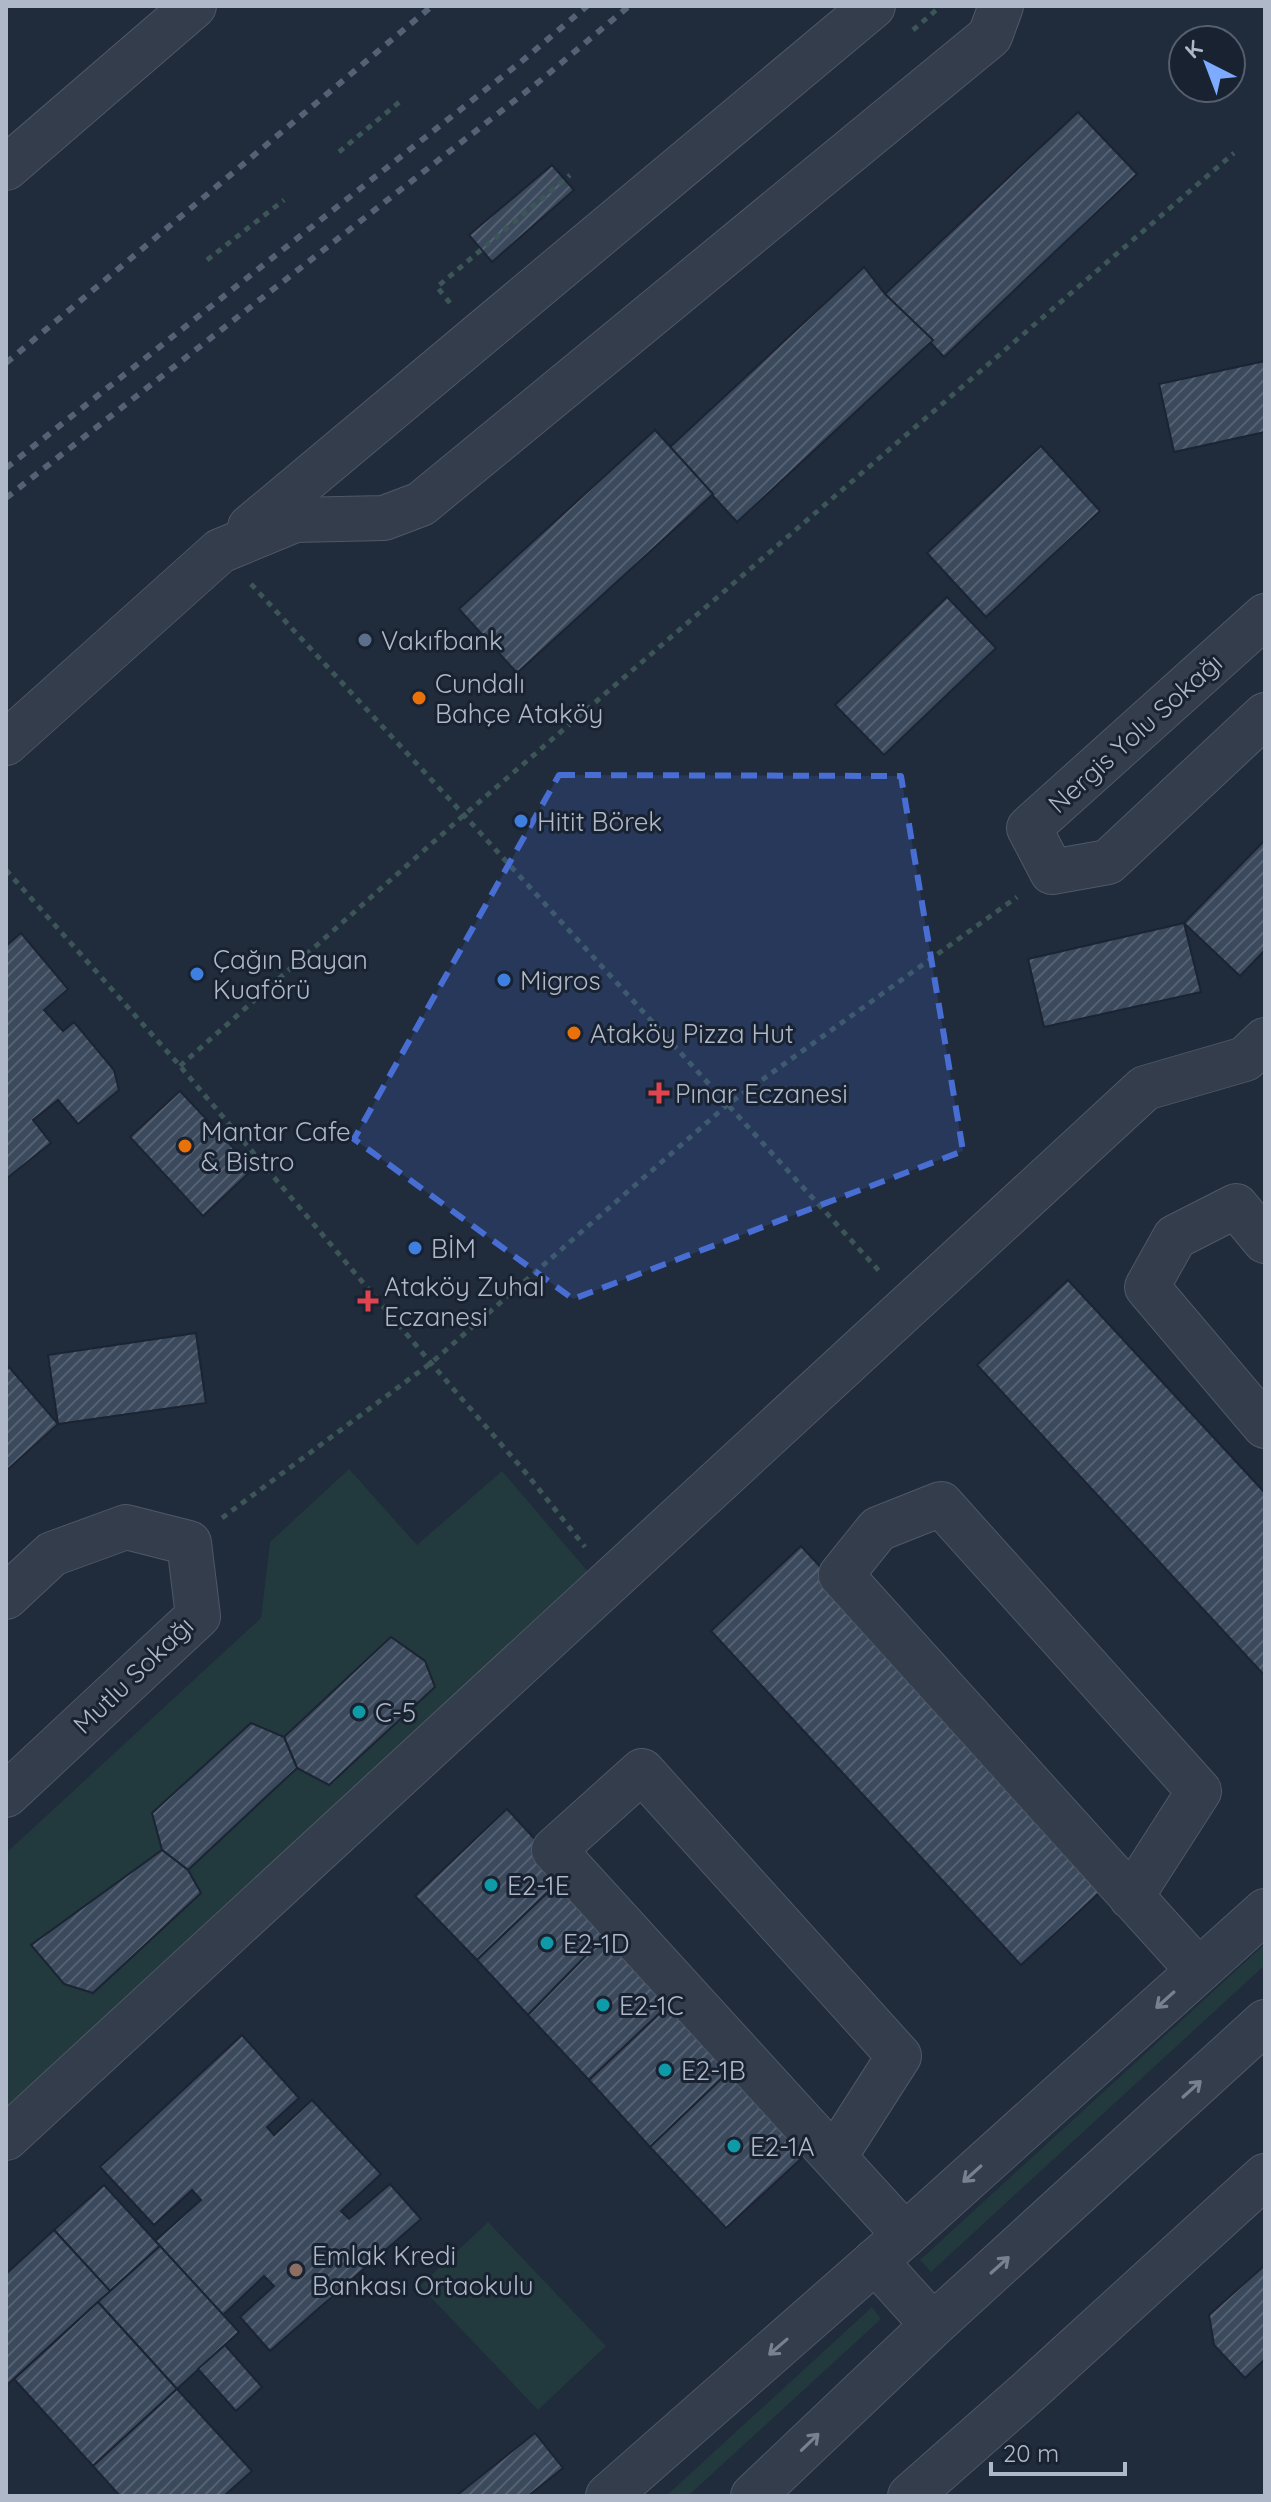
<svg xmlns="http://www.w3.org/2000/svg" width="1271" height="2502" font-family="Quicksand,sans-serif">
<defs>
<pattern id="building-hatch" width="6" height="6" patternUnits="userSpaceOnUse" patternTransform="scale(2)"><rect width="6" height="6" fill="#3b495c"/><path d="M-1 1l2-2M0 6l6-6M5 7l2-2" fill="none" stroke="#556172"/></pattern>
</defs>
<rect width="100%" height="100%" fill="#202b3c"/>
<!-- green -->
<g fill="#22393d">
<path d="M349,1469L417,1545L502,1471L596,1581L6,2120V1853L261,1618L270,1542Z"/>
<path d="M1265,1944V1965L931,2272L920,2260Z"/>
<path d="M488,2222L606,2346L538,2410L420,2286Z"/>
<path d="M872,2307L881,2319L688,2496H666Z"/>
</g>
<!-- building -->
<g fill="url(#building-hatch)" stroke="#1b2433" stroke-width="2">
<path d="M1078,112L1137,174L944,357L885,294Z"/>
<path d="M552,165L574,190L492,262L469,235Z"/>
<path d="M864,267L885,294L933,340L737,522L669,448Z"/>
<path d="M1265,361V432L1174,452L1159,384Z"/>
<path d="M655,430L713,494L517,673L459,609Z"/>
<path d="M1041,446L1100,511L986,617L927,553Z"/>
<path d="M947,597L996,648L884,755L835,705Z"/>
<path d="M1265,840V950L1240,976L1184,923Z"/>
<path d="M1184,923L1201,992L1044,1027L1028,959Z"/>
<path d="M21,933L68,989L44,1010L63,1031L74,1022L114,1070L119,1090L78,1124L58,1100L33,1120L51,1143L6,1179V946Z"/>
<path d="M180,1091L253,1169L203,1216L130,1137Z"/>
<path d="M1068,1280L1265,1493V1676L977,1365Z"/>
<path d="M196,1333L206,1403L58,1424L48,1355Z"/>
<path d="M9,1367L58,1424L6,1471V1370Z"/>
<path d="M801,1546L1112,1881L1021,1965L711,1631Z"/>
<path d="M391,1637L425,1661L435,1687L329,1785L297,1768L284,1737Z"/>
<path d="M251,1723L284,1737L297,1768L188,1870L162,1850L152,1813Z"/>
<path d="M507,1809L567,1874L477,1960L415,1896Z"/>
<path d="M162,1850L188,1870L201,1893L93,1993L64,1984L31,1945Z"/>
<path d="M567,1874L615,1926L528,2015L477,1960Z"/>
<path d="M615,1926L679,1995L589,2080L528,2015Z"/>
<path d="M679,1995L740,2061L650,2147L589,2080Z"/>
<path d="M242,2035L299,2098L267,2127L274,2135L312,2100L381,2174L341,2211L349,2219L390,2184L421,2219L270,2351L240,2317L274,2286L264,2276L223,2315L155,2241L201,2200L192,2190L154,2225L100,2167Z"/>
<path d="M740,2061L817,2144L726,2228L650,2147Z"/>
<path d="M104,2185L160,2246L110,2291L54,2230Z"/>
<path d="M54,2230L110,2291L6,2386V2274Z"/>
<path d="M160,2246L239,2332L177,2389L98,2302Z"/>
<path d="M1265,2265V2359L1245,2378L1214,2345L1209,2315Z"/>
<path d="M98,2302L177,2389L93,2466L14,2379Z"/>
<path d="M225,2345L262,2387L236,2411L198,2369Z"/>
<path d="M177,2389L252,2471L224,2496H120L93,2466Z"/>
<path d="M535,2433L563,2468L528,2496H456Z"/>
</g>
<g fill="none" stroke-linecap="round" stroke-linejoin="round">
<!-- minor casing -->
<g stroke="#4e5867" stroke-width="46">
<g id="minor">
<path d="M6,168L194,6"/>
<path d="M250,527L873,6"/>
<path d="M1265,616L1029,828L1052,872L1108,862L1265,715"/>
<path d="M6,743L220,551L295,520L384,518L421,504L990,36L1001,6"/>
<path d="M1265,1241L1236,1206L1175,1237L1147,1287L1265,1426"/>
<path d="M6,1597L52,1554L126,1527L189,1543L198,1616L6,1795"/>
<path d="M1131,1897L1199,1791L941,1504L878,1529L841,1575L1198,1970"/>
<path d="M6,2138L1145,1088L1245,1059L1265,1040"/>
<path d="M835,2156L899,2056L642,1771L554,1850L905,2235"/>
<path d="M875,2261L933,2325"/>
<path d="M608,2496L905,2235L1265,1911"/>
<path d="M753,2496L933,2325L1265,2022"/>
<path d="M910,2496L1028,2392L1265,2176"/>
</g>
</g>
<!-- path -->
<g stroke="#3c5557" stroke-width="5" stroke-dasharray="6 6" stroke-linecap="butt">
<path d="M913,30L941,6"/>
<path d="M339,152L403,99"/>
<path d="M207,260L284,200"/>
<path d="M450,303L437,287L570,175"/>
<path d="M251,584L464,815L881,1273"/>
<path d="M6,870L180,1066L431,1363L526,1473L585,1547"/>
<path d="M180,1066L464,815L1234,153"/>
<path d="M222,1518L431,1363L727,1105L1017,897"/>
</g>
<!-- minor -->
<use href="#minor" stroke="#343d4c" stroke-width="44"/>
<!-- rail -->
<g stroke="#556174" stroke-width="6" stroke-dasharray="8 8" stroke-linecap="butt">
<path d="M6,363L432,6"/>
<path d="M6,468L522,61L587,6"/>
<path d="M6,498L541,80L629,6"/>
</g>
</g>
<!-- one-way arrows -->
<defs><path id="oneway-shaft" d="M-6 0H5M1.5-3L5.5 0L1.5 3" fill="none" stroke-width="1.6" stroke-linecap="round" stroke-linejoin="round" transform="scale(2)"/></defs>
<g stroke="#778190">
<use href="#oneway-shaft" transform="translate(1165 2000) rotate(138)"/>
<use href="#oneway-shaft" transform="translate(1192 2089) rotate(-42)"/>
<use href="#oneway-shaft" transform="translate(972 2174) rotate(138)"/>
<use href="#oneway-shaft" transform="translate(1000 2265) rotate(-42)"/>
<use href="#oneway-shaft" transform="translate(778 2347) rotate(139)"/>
<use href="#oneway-shaft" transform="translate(810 2442) rotate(-44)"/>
</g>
<!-- marked area -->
<path fill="#486ed3" fill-opacity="0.2" stroke="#486ed3" stroke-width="6" stroke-dasharray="16 10" stroke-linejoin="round" d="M559,775L901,776L963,1151L573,1299L354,1139Z"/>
<!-- markers -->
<circle fill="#5c6f8a" stroke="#192231" stroke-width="3" cx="365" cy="640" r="8"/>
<g fill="#e8710a" stroke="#192231" stroke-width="3">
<circle cx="419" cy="698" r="8"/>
<circle cx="574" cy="1033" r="8"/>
<circle cx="185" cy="1146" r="8"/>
</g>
<g fill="#3f7fe0" stroke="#192231" stroke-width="3">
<circle cx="521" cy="821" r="8"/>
<circle cx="197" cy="974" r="8"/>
<circle cx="504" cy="980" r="8"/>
<circle cx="415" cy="1248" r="8"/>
</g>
<g fill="#e0444e" stroke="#192231" stroke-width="3">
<path d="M655 1081h8v8h8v8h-8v8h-8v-8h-8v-8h8z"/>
<path d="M364 1289h8v8h8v8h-8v8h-8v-8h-8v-8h8z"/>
</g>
<g fill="#0f9aa8" stroke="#192231" stroke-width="3">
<circle cx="359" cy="1712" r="8"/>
<circle cx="491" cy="1885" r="8"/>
<circle cx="547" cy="1943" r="8"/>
<circle cx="603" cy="2005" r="8"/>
<circle cx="665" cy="2070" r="8"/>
<circle cx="734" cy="2146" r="8"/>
</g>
<circle fill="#8d6e63" stroke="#192231" stroke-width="3" cx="296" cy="2270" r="8"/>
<g text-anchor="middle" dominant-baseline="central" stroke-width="6" stroke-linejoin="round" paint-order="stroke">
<!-- poi labels -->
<g font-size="26" fill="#aeb8c8" stroke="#192231" text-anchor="start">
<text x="381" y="640">Vakıfbank</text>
<text x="435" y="683">Cundalı<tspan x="435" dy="30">Bahçe Ataköy</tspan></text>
<text x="537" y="821">Hitit Börek</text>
<text x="213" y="959">Çağın Bayan<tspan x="213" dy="30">Kuaförü</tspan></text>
<text x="520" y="980">Migros</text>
<text x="590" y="1033">Ataköy Pizza Hut</text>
<text x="675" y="1093">Pınar Eczanesi</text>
<text x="201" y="1131">Mantar Cafe<tspan x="201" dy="30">&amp; Bistro</tspan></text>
<text x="431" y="1248">BİM</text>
<text x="384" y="1286">Ataköy Zuhal<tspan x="384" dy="30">Eczanesi</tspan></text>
<text x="375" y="1712">C-5</text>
<text x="507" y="1885">E2-1E</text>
<text x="563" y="1943">E2-1D</text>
<text x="619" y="2005">E2-1C</text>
<text x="681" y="2070">E2-1B</text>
<text x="750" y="2146">E2-1A</text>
<text x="312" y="2255">Emlak Kredi<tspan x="312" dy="30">Bankası Ortaokulu</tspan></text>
</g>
<!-- street labels -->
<g font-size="26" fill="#aeb8c8" stroke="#192231">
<text transform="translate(1135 733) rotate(-42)">Nergis Yolu Sokağı</text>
<text transform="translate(133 1675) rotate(-44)">Mutlu Sokağı</text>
</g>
</g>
<!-- border -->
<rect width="1271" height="2502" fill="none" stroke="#aeb8c8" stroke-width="16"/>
<!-- north arrow -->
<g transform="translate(1207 64) rotate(318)"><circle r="38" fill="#192231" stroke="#555e6d" stroke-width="2"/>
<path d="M0-6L14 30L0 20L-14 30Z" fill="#7dabff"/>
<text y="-12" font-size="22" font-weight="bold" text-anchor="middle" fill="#aeb8c8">K</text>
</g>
<!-- scale -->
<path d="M991 2462v12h134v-12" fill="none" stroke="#aeb8c8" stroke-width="4"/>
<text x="1003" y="2462" font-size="24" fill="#aeb8c8" stroke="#192231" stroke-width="6" paint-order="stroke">20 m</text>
</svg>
